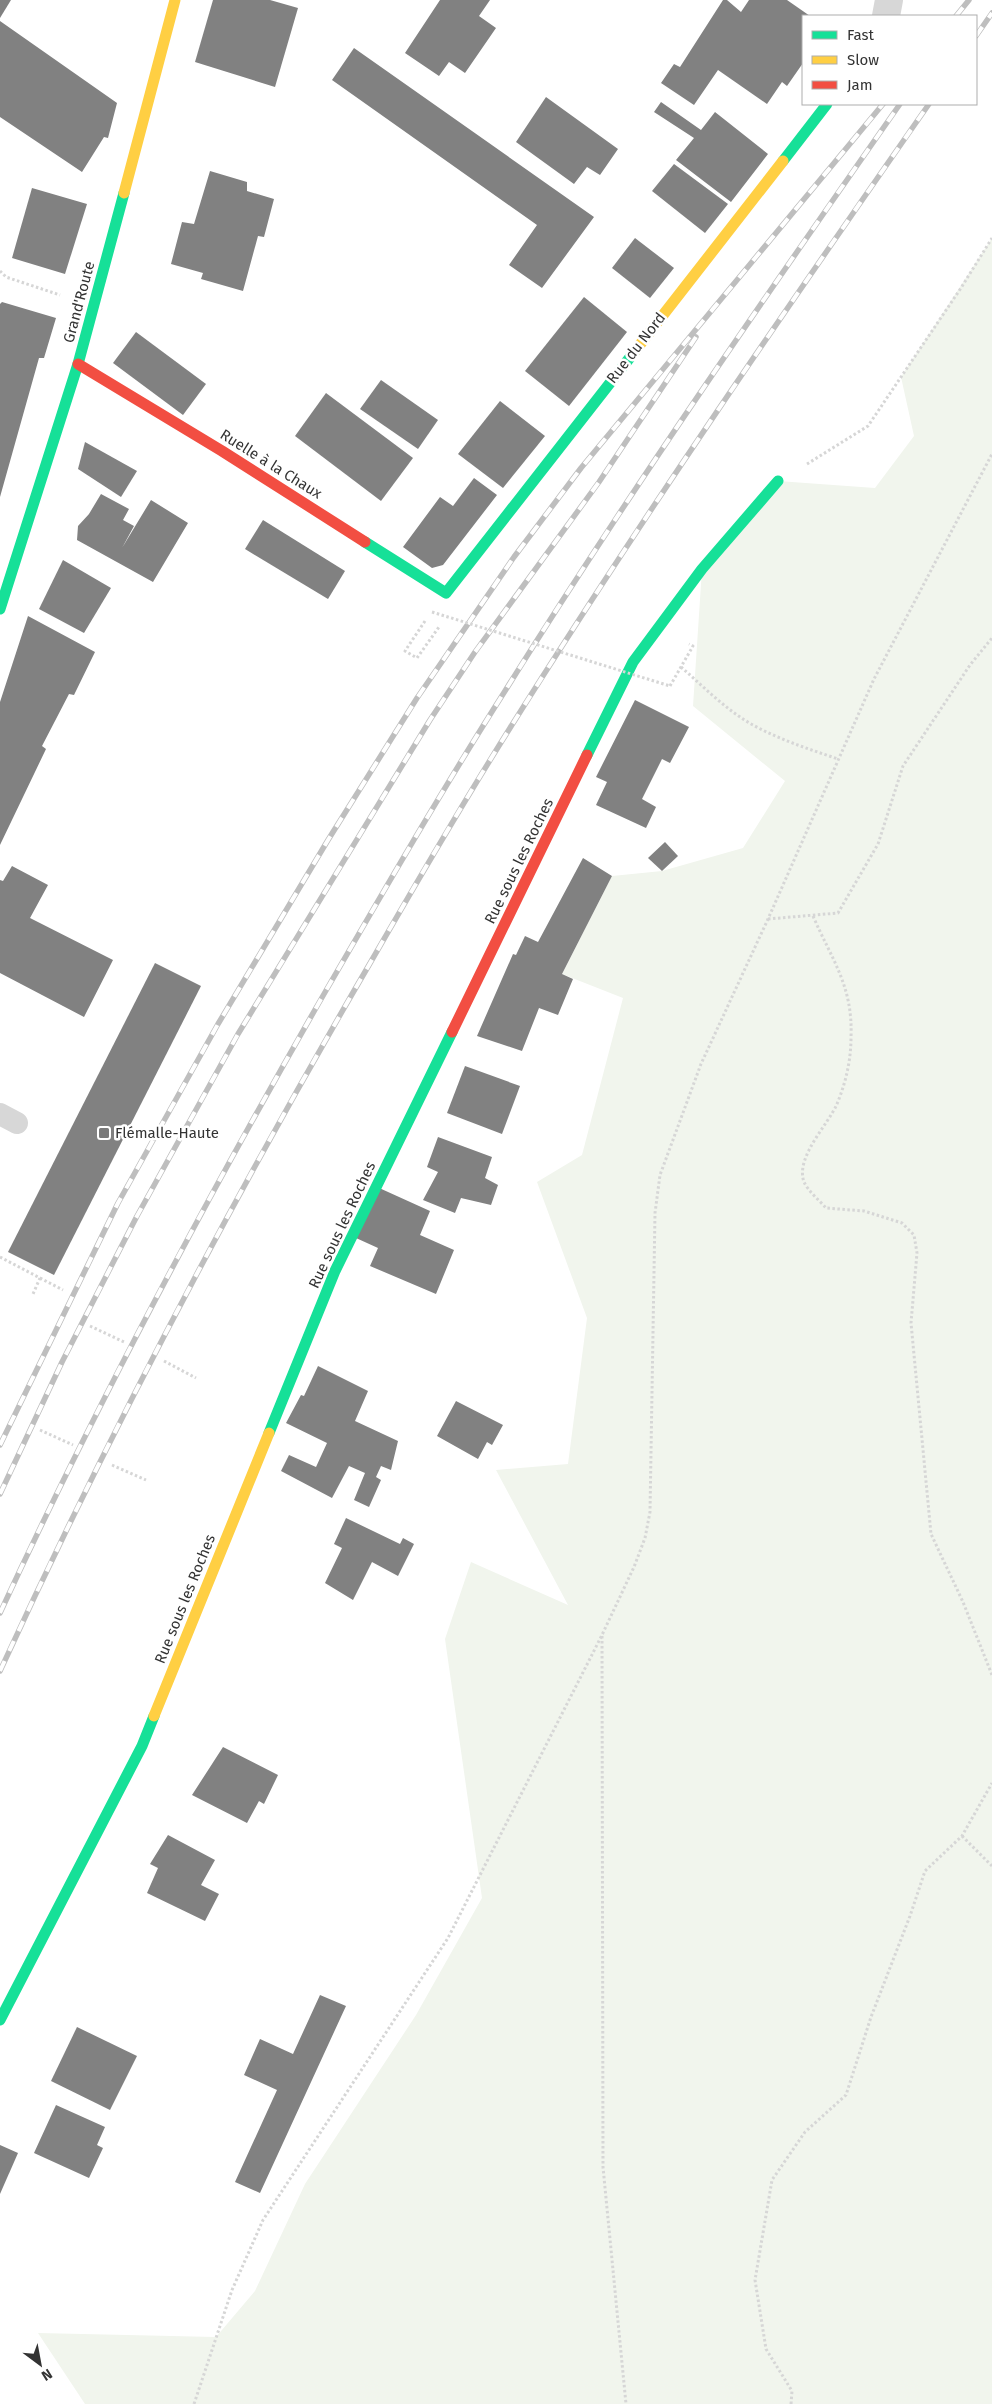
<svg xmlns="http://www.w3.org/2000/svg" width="992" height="2404" font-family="'Fira Sans',sans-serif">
<rect width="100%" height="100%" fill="#fff"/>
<!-- green -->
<path fill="#f1f5ed" d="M992,238V2404H85L38,2333L216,2337L255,2291L305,2184L416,2015L482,1898L445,1639L471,1562L568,1605L496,1470L568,1464L587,1318L537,1182L582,1155L623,998L562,974L612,876L662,871L743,848L785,781L693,706L702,569L778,481L875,488L914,436L901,377Z"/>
<!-- building -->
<g fill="#818181">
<path d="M0,0H11L0,18Z"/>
<path d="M213,0H270L298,8L275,87L195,62Z"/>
<path d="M440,0H490L479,16L496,28L465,73L449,62L439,76L405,53Z"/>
<path d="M723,0H727L741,12L749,0H787L810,16H803V63L787,86L782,82L767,104L718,70L694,105L661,83L674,64L680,67Z"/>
<path d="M0,21L117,103L108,138L104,137L82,172L0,117Z"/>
<path d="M354,48L594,217L542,288L509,265L537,225L332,80Z"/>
<path d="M546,97L618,149L600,175L587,167L574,184L516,142Z"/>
<path d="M661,102L701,130L715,112L768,154L731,202L676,160L694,138L654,112Z"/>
<path d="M674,164L728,204L705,233L652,191Z"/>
<path d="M210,171L247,182V191L274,199L264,237L258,236L243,291L201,279L203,273L171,264L182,222L194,224Z"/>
<path d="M32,188L87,204L65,274L12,258Z"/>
<path d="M635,238L674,268L650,298L612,268Z"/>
<path d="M584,297L627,332L569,406L525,371Z"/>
<path d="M2,302L56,318L44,358H39L0,497V304Z"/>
<path d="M136,332L206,384L183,415L113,363Z"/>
<path d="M381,380L438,420L418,449L360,409Z"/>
<path d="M326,393L413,458L381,501L295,436Z"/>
<path d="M500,401L545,436L503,488L458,454Z"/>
<path d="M85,442L137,471L121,497L78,469Z"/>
<path d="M474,478L497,495L443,565L432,568L403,547L440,497L453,506Z"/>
<path d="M101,494L129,509L123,520L134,526L122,548L151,500L188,523L153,582L77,540L78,526L89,514Z"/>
<path d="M263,520L345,571L328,599L245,549Z"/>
<path d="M63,560L111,588L84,633L39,609Z"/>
<path d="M28,616L95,652L74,695L69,694L42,746L46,749L0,845V702Z"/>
<path d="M635,700L689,727L670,763L662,759L642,799L656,807L646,828L596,805L607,782L596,777Z"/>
<path d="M665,842L678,856L662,871L648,858Z"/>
<path d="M583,858L612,876L562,974L573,979L558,1015L539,1008L522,1051L477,1036L513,954L516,955L525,936L538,942Z"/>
<path d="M12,866L48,885L30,918L113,960L84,1017L0,973V880L3,881Z"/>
<path d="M155,963L201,986L54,1275L8,1252Z"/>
<path d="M465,1066L520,1086L502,1134L447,1113Z"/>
<path d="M438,1137L492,1157L485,1178L498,1185L491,1205L461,1198L455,1213L423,1200L438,1172L427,1167Z"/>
<path d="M377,1187L430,1211L420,1235L454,1250L436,1294L370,1266L378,1248L356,1238Z"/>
<path d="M318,1366L368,1391L355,1421L398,1441L391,1470L381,1466L376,1477L381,1480L369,1507L354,1500L365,1473L349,1466L332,1498L281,1471L289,1455L316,1467L327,1443L286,1423L301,1395L304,1396Z"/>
<path d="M456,1401L503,1425L492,1445L487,1442L478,1459L437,1436Z"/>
<path d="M346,1518L400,1544L403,1538L414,1544L398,1576L372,1562L353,1600L325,1583L342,1548L334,1544Z"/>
<path d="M223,1747L278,1775L264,1804L259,1801L247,1823L192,1795Z"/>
<path d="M168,1835L215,1860L201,1885L219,1894L205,1921L147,1893L158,1868L150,1864Z"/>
<path d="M320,1995L346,2006L260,2193L235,2182L277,2090L244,2075L260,2039L293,2054Z"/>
<path d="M77,2027L137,2056L110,2110L51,2081Z"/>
<path d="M56,2105L105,2127L97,2145L103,2148L89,2178L34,2153Z"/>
<path d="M0,2145L18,2153L0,2194Z"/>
</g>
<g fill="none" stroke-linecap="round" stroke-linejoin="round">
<!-- path -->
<g stroke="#d6d6d6" stroke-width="3" stroke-dasharray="2.5 2.5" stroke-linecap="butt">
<path d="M0,271L6,277L60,295"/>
<path d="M807,464L868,426L961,288L992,238"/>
<path d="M425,621L405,651L417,658L439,627"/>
<path d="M681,667C704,687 726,710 753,725C780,740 809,749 838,759"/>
<path d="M670,686L693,646L689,644"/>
<path d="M813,916C832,960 853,986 851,1037C851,1060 846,1082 837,1104C828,1125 795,1157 804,1182C808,1191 820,1201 826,1208L864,1211L902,1223L914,1235L917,1253L911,1323L931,1534L963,1602L992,1675"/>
<path d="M768,919L838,913L878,844L903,766L970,665L992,638"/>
<path d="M0,1257L40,1278L33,1294"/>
<path d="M40,1278L63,1290"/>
<path d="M90,1326L124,1342"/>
<path d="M164,1361L196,1378"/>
<path d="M40,1430L73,1445"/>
<path d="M112,1465L146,1480"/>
<path d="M602,1636L603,2167L626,2404"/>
<path d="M962,1836L992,1866"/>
<path d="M194,2404L232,2290L263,2220L448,1938L602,1635L634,1567L645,1538L650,1512L655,1213L660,1175L701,1064L768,919L874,679L992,454"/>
<path d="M791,2404L792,2391L766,2349L755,2280L772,2180L805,2132L846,2095L871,2017L910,1916L925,1871L962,1836L992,1783"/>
</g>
<!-- lane -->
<path stroke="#d7d7d7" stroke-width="22" d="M0,1114L17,1123"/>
<!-- street -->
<path stroke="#d7d7d7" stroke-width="28" d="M886,16L889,0"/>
<!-- fast -->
<g stroke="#16e098" stroke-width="11">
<path d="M783,161L827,104"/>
<path d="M365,542L446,593L635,351"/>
<path d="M0,609L78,364L124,193"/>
<path d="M587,755L633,662L702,569L778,481"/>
<path d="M269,1433L335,1271L452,1032"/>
<path d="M0,2020L142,1746L154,1716"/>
</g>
<!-- slow -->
<g stroke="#ffcf43" stroke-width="11">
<path d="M124,193L175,0"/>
<path d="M635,351L783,161"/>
<path d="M154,1716L269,1433"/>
</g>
<!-- jam -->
<g stroke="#f24e42" stroke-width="11">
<path d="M78,364L222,451L365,542"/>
<path d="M452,1032L587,755"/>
</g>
<!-- rail casing -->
<g stroke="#bebebe" stroke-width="5.5">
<g id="rail">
<path d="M956,16L969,0"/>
<path d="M976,36L992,13"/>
<path d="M0,1445L118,1203L218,1024L328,840L417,698L514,557L581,468L883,104"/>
<path d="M0,1494L62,1362L137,1216L238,1034L430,720L475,652L599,482L696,337"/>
<path d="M0,1613C98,1401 208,1196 324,994C383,892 442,790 505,691C630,491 765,297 900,104"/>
<path d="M0,1671C111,1429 235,1195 369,965C415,885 461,806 510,728C643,516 786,309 929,104"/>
</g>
</g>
<!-- rail -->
<use href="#rail" stroke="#fff" stroke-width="4" stroke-dasharray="11" stroke-linecap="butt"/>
<!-- path-bridge -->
<path stroke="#d6d6d6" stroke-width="3" stroke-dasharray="2.5 2.5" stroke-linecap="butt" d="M432,612L670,686"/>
</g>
<!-- markers -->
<rect fill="#7a7a7a" stroke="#fff" stroke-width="2" x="98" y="1127" width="12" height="12" rx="2.5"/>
<g text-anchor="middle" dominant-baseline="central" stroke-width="5" stroke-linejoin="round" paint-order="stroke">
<!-- street labels -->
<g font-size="15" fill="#333" stroke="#fff">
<text transform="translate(79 302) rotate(-75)">Grand'Route</text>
<text transform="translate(636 348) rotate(-52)">Rue du Nord</text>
<text transform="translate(271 464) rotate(32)">Ruelle à la Chaux</text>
<text transform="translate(519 861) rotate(-64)">Rue sous les Roches</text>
<text transform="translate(342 1225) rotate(-65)">Rue sous les Roches</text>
<text transform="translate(185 1599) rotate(-68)">Rue sous les Roches</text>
</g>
<!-- poi labels -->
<g font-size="15" fill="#333" stroke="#fff" text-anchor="start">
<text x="115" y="1133">Flémalle-Haute</text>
</g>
</g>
<!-- legend -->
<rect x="802" y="15" width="175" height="90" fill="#ffffff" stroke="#adadad"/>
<rect x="812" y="31" width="25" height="8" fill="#16e098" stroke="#adadad"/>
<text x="847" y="40" font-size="15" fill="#333333">Fast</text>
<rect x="812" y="56" width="25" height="8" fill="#ffcf43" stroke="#adadad"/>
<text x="847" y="65" font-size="15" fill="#333333">Slow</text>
<rect x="812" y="81" width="25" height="8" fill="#f24e42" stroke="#adadad"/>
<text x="847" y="90" font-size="15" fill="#333333">Jam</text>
<!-- north arrow -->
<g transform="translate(40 2364) rotate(148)" stroke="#ffffff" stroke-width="4" paint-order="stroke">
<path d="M0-4L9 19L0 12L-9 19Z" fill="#333333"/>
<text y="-8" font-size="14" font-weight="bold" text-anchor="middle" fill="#333333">N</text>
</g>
</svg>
